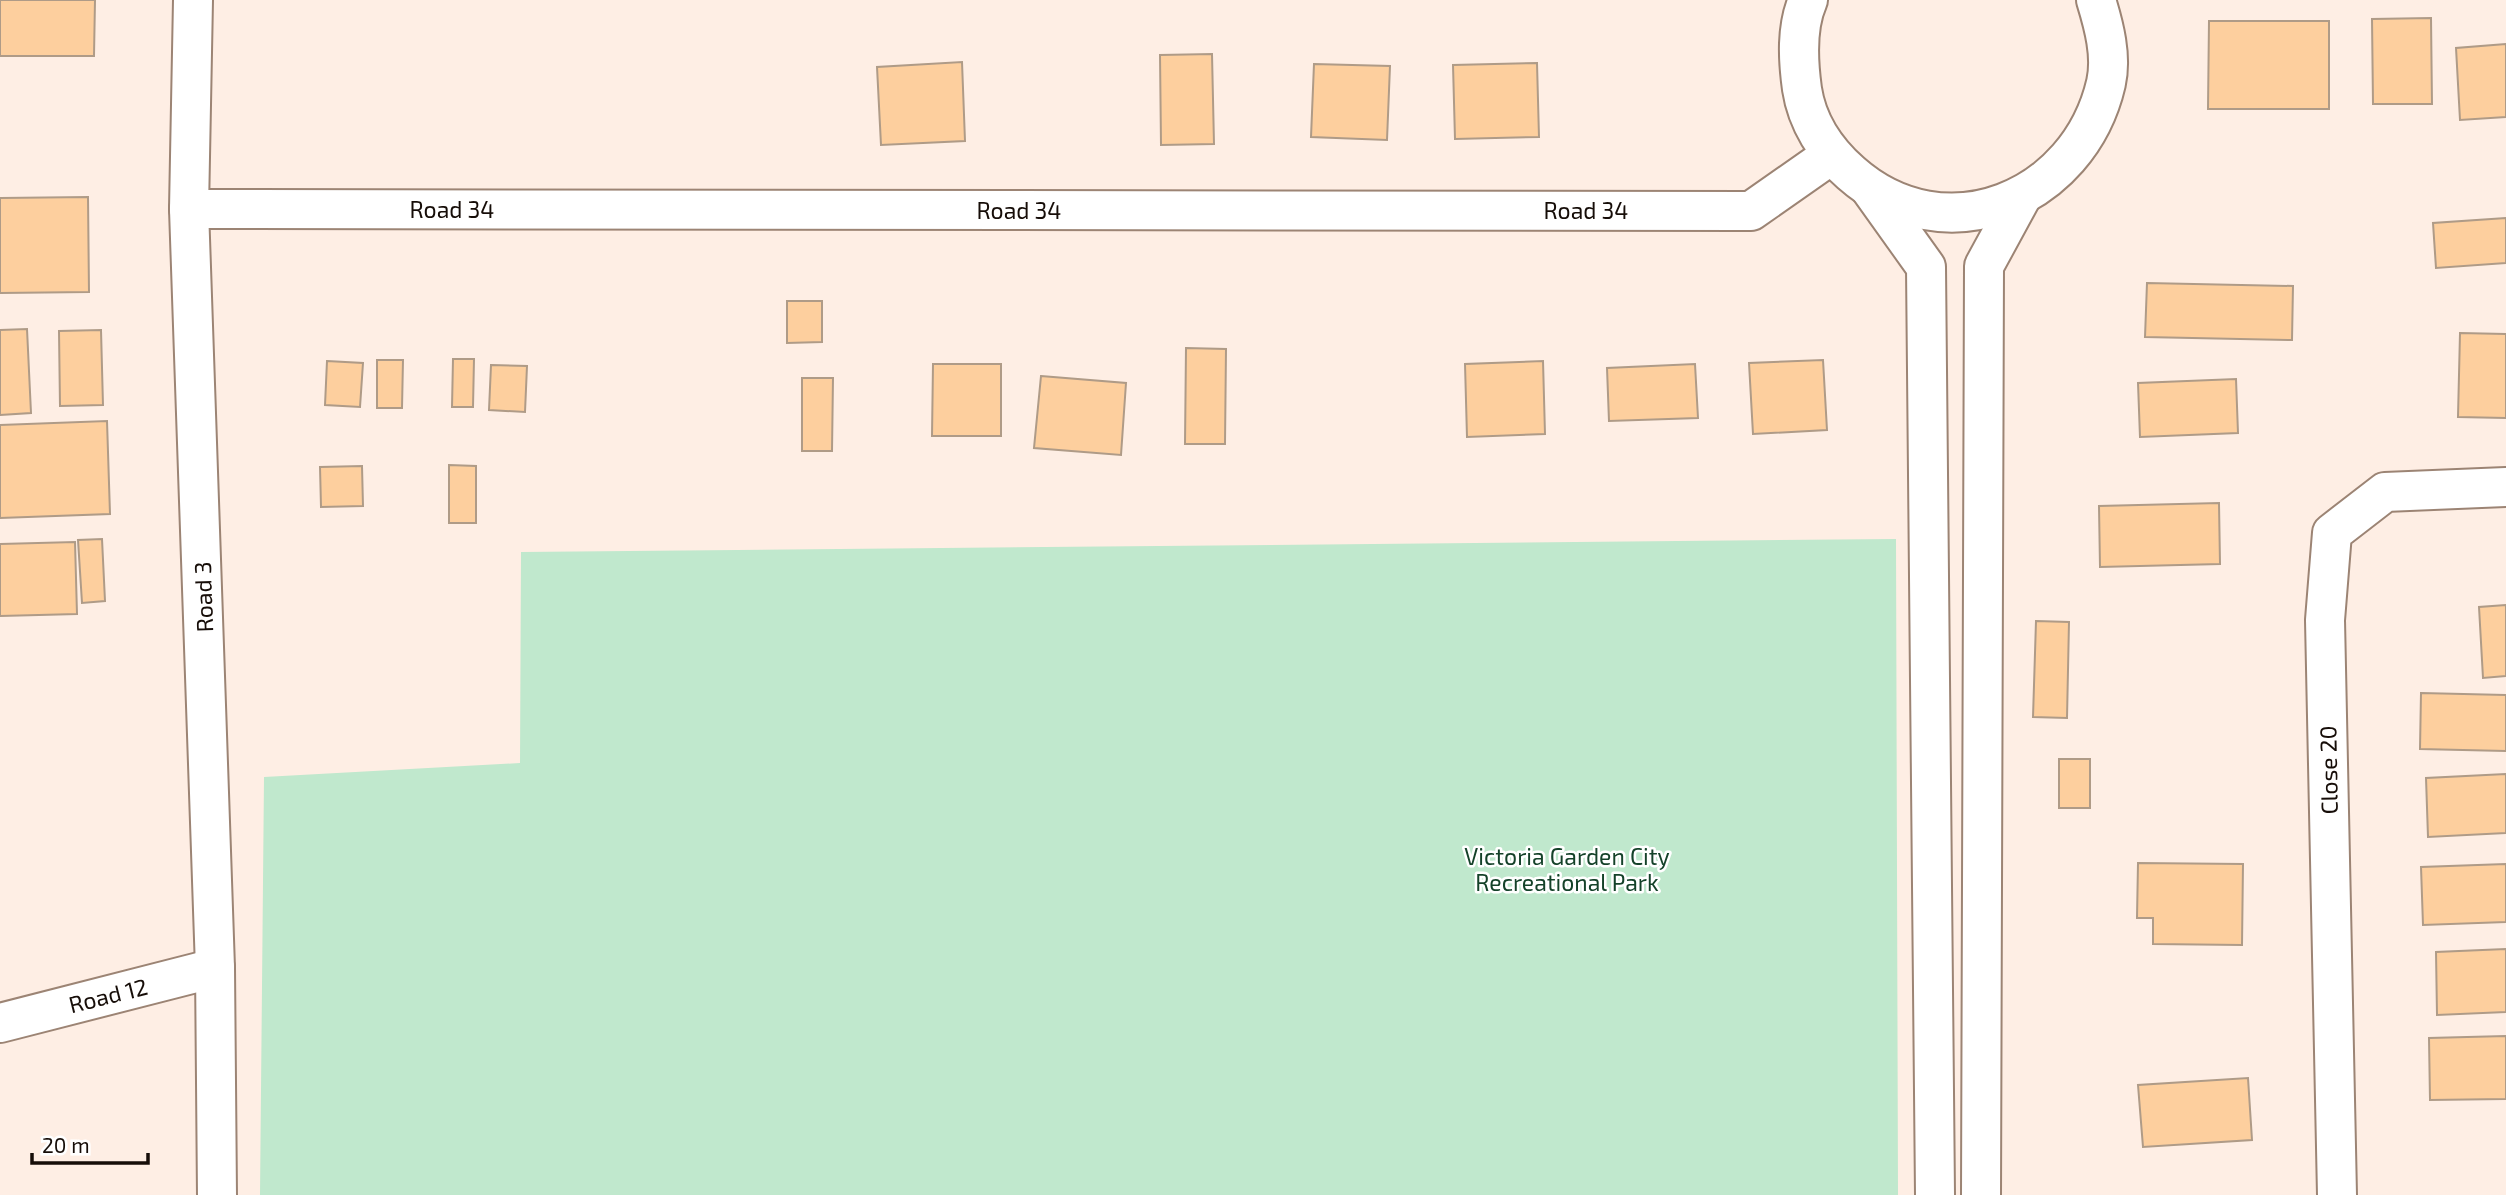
<svg xmlns="http://www.w3.org/2000/svg" width="2506" height="1195" font-family="'Exo 2',sans-serif">
<rect width="100%" height="100%" fill="#feeee4"/>
<!-- green -->
<path fill="#c0e8cd" d="M1896,539L1898,1195H260L264,777L520,763L521,552Z"/>
<!-- building -->
<g fill="#fdcf9e" stroke="#af9b87" stroke-width="2">
<path d="M0,0H95L94,56H0Z"/>
<path d="M2431,18L2432,104H2373L2372,19Z"/>
<path d="M2209,21H2329V109H2208Z"/>
<path d="M2506,44V117L2460,120L2456,48Z"/>
<path d="M1212,54L1214,144L1161,145L1160,55Z"/>
<path d="M962,62L965,141L881,145L877,67Z"/>
<path d="M1537,63L1539,137L1455,139L1453,65Z"/>
<path d="M1314,64L1390,66L1387,140L1311,137Z"/>
<path d="M88,197L89,292L0,293V198Z"/>
<path d="M2506,218V263L2436,268L2433,223Z"/>
<path d="M2147,283L2293,286L2292,340L2145,337Z"/>
<path d="M787,301H822V342L787,343Z"/>
<path d="M27,329L31,413L0,415V330Z"/>
<path d="M101,330L103,405L60,406L59,331Z"/>
<path d="M2460,333L2506,334V418L2458,417Z"/>
<path d="M1186,348L1226,349L1225,444H1185Z"/>
<path d="M453,359H474L473,407H452Z"/>
<path d="M377,360H403L402,408H377Z"/>
<path d="M1823,360L1827,430L1753,434L1749,363Z"/>
<path d="M327,361L363,363L360,407L325,405Z"/>
<path d="M1543,361L1545,434L1467,437L1465,364Z"/>
<path d="M933,364H1001V436H932Z"/>
<path d="M1695,364L1698,418L1609,421L1607,368Z"/>
<path d="M491,365L527,366L525,412L489,410Z"/>
<path d="M1041,376L1126,383L1121,455L1034,448Z"/>
<path d="M802,378H833L832,451H802Z"/>
<path d="M2236,379L2238,433L2140,437L2138,383Z"/>
<path d="M107,421L110,514L0,518V425Z"/>
<path d="M449,465L476,466V523H449Z"/>
<path d="M362,466L363,506L321,507L320,467Z"/>
<path d="M2219,503L2220,564L2100,567L2099,506Z"/>
<path d="M102,539L105,601L82,603L78,540Z"/>
<path d="M75,542L77,614L0,616V544Z"/>
<path d="M2506,605V676L2483,678L2479,607Z"/>
<path d="M2036,621L2069,622L2067,718L2033,717Z"/>
<path d="M2421,693L2506,695V751L2420,749Z"/>
<rect x="2059" y="759" width="31" height="49"/>
<path d="M2506,774V833L2428,837L2426,778Z"/>
<path d="M2138,863L2243,864L2242,945L2153,944V918H2137Z"/>
<path d="M2506,864V922L2423,925L2421,867Z"/>
<path d="M2506,949V1012L2437,1015L2436,952Z"/>
<path d="M2506,1036V1099L2430,1100L2429,1038Z"/>
<path d="M2248,1078L2252,1140L2143,1147L2138,1085Z"/>
</g>
<g fill="none" stroke-linecap="round" stroke-linejoin="round">
<!-- street casing -->
<g stroke="#9c8474" stroke-width="42">
<g id="street">
<path d="M193,0L189,209L215,968L217,1195"/>
<path d="M189,209L1751,211L1831,155"/>
<path d="M0,1023L215,968"/>
<path d="M2337,1195L2325,620L2332,533L2385,492L2506,487"/>
</g>
</g>
<!-- secondary casing -->
<g stroke="#9c8474" stroke-width="42">
<g id="secondary">
<path d="M1808,0C1796,27 1798,60 1802,89C1807,122 1826,151 1851,173C1945,256 2079,200 2106,83C2112,56 2104,26 2096,0"/>
<path d="M1871,190L1926,267L1935,1195"/>
<path d="M1981,1195L1984,266L2021,198"/>
</g>
</g>
<!-- street -->
<use href="#street" stroke="#fff" stroke-width="38"/>
<!-- secondary -->
<use href="#secondary" stroke="#fff" stroke-width="38"/>
</g>
<g text-anchor="middle" dominant-baseline="central" stroke-width="5" stroke-linejoin="round" paint-order="stroke">
<!-- street labels -->
<g font-size="23" fill="#160d08" stroke="#fff">
<text x="452" y="209">Road 34</text>
<text x="1019" y="210">Road 34</text>
<text x="1586" y="210">Road 34</text>
<text transform="translate(203 597) rotate(-92)">Road 3</text>
<text transform="translate(2328 770) rotate(-91)">Close 20</text>
<text transform="translate(108 995) rotate(-14)">Road 12</text>
</g>
<!-- park labels -->
<g font-size="23" fill="#144229" stroke="#fff">
<text x="1567" y="856">Victoria Garden City<tspan x="1567" dy="26">Recreational Park</tspan></text>
</g>
</g>
<!-- scale -->
<path d="M32 1153v10h116v-10" fill="none" stroke="#160d08" stroke-width="3.5"/>
<text x="42" y="1153" font-size="21" fill="#160d08" stroke="#ffffff" stroke-width="5" paint-order="stroke">20 m</text>
</svg>
